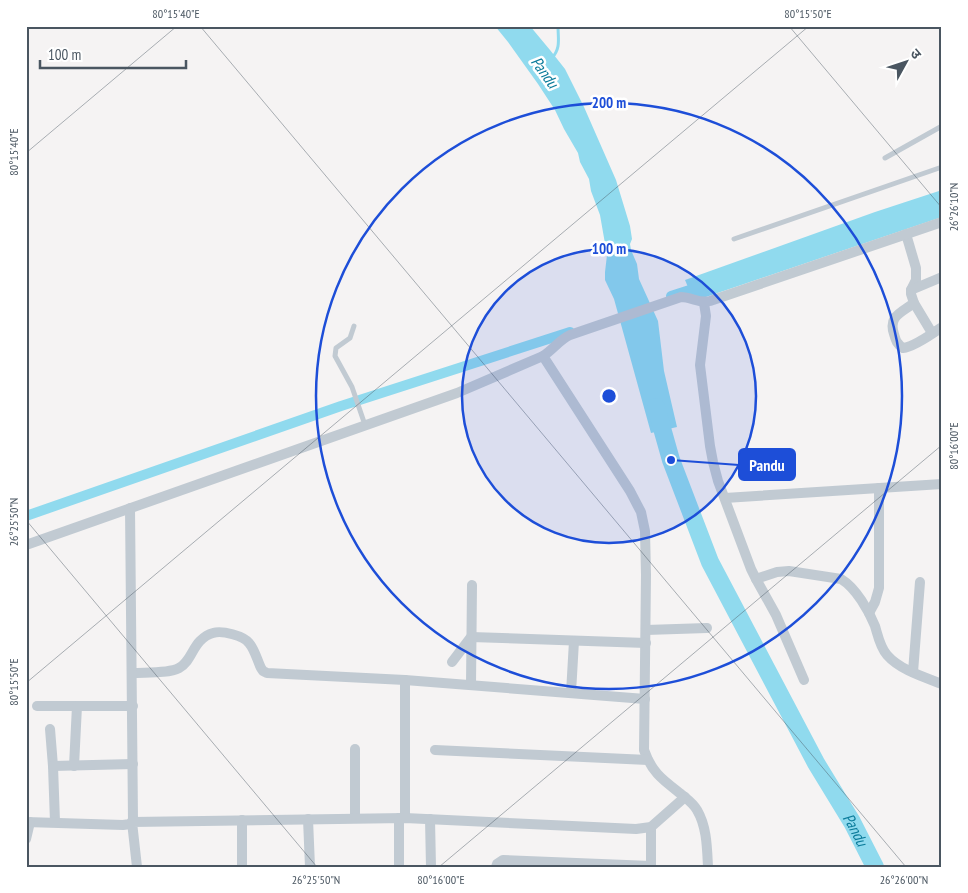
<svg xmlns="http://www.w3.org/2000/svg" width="968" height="893" font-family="'PT Sans Narrow','Noto Sans Devanagari',sans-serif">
<rect width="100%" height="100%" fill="#f5f3f3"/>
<!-- water -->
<g fill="#90daee">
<path d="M495,26H530L550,50L565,69L584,107L616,180L630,226L632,239L630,244L631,250L637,264L639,279L658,321L664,371L677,427L651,433L614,299L605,280V272L607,255L600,215L591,191L589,179L580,162L578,153L564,129L555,110L538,84L508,42Z"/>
<path d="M942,190V217L694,301L685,280L875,212Z"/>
</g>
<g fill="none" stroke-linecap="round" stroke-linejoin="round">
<!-- stream -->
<path stroke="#90daee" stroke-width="3" d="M552,58C561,48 558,39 558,26"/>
<!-- canal -->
<g stroke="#90daee" stroke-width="10">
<path d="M671,296L702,286"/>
<path d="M26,516L341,406L570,332"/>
</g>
<!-- river -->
<path stroke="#90daee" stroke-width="18" id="s1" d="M656,407L671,460L710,562L816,763L852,822L875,867"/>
<!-- lane -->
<g stroke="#c1cad2" stroke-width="5">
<path d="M885,158L942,126"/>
<path d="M734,239L942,167"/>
<path d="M354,326L350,338L336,348L335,356L352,387L365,425"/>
</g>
<!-- street -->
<g stroke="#c1cad2" stroke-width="10">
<path d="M906,234L916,268V280L911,290V294L914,303C901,313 888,316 894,334C896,341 897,344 903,348C914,347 932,334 942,327"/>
<path d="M911,290L942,277"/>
<path d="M704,303L706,316L700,365L710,446L713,462L718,481L751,569L756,579L777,572L789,571L841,579C856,588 869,611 875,626C878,636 880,647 887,655C900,670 924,677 942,684"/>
<path d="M914,303L932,333"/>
<path d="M543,356L630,491L641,512L645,531L646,575L644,750C652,773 663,780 681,794C687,799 693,803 697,810C707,827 707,848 708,867"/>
<path d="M725,498L942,484"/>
<path d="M26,545L457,393L543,356C553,350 559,340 570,335L681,297C692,297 699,304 710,301L942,222"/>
<path d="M756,579L776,615L804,680"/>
<path d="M869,613L875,602L879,588V488"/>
<path d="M646,630L707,628"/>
<path d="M452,662L471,637L646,643"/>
<path d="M913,672L920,582"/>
<path d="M132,673C145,672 168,674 179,668C190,662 192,649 200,641C203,638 209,634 213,633C222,630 244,636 249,643C255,650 257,660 261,668L263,671L267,673L405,680L645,699"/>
<path d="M471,685L472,585"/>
<path d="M571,693L574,641"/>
<path d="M37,706H77"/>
<path d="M50,729L53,766L55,822"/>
<path d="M355,749V818"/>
<path d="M435,750L648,760"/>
<path d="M53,766L133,764"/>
<path d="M74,766L77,706H133"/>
<path d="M399,818V867"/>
<path d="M405,818V680"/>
<path d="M308,819L310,867"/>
<path d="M430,819L431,867"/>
<path d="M242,820V867"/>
<path d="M26,822L123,825L130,824L133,820L130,508"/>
<path d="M651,827V867"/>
<path d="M26,839L30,822"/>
<path d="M137,867L132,822L405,818L636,829L651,827L685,797"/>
<path d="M496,867L497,864L503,860L651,866"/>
</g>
</g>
<!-- ticks -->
<path fill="none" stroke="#4a5661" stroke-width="1" stroke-opacity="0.45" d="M200,26L906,867M789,26L942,208M26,153L177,26M26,520L317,867M26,683L809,26M439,867L942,445"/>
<!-- distance rings -->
<circle cx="609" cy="396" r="147" fill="#1d4ed8" fill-opacity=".12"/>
<g fill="none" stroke="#1d4ed8" stroke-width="2.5">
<circle cx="609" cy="396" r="147"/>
<circle cx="609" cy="396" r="293"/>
</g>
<g text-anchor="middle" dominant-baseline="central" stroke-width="5" stroke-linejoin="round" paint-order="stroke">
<!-- water labels -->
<g font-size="16" font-style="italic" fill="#0c7c9b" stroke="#fff">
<text transform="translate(545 72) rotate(54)">Pandu</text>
<text stroke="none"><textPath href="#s1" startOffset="469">Pandu</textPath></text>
</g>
</g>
<circle cx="609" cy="396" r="8" fill="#1d4ed8" stroke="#fff" stroke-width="2.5"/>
<g font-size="15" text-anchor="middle" font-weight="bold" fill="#1d4ed8" stroke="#fff" stroke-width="5" stroke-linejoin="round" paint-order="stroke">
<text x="609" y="108">200 m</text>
<text x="609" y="254">100 m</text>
</g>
<!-- callouts -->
<path fill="none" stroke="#1d4ed8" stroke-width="2" d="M671 460L739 465"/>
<circle fill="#1d4ed8" stroke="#fff" stroke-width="2" cx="671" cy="460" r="5"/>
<rect fill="#1d4ed8" stroke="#1d4ed8" stroke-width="2" x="739" y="449" width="56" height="31" rx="5"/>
<g font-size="16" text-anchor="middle" font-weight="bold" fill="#fff">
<text x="767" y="471">Pandu</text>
</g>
<!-- border -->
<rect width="968" height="893" fill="none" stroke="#ffffff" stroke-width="55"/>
<!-- north arrow -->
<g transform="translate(906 62) rotate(50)" stroke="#ffffff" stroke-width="4" paint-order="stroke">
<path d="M0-4L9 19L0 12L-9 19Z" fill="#4a5661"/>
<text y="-8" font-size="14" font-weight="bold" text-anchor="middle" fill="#4a5661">उ</text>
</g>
<!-- scale -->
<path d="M40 60v8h146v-8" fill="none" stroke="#4a5661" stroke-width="2.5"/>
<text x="48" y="60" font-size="15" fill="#4a5661" stroke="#ffffff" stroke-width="4" paint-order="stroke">100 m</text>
<rect x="28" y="28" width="912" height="838" fill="none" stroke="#4a5661" stroke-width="2"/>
<g font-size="12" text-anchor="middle" fill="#4a5661">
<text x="176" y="18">80°15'40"E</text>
<text x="808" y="18">80°15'50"E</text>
<text transform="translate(14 152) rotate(-90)" y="4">80°15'40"E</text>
<text transform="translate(954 207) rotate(-90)" y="4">26°26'10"N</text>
<text transform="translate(954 446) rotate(-90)" y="4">80°16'00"E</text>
<text transform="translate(14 522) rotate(-90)" y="4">26°25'50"N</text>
<text transform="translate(14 682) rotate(-90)" y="4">80°15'50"E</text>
<text x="316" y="884">26°25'50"N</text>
<text x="441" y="884">80°16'00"E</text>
<text x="904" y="884">26°26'00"N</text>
</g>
</svg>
